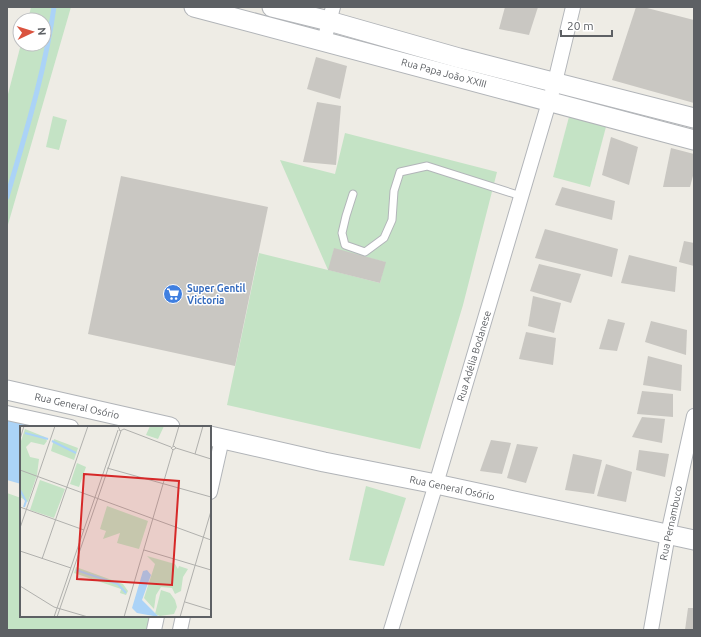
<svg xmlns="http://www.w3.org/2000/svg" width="701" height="637" font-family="Ubuntu,sans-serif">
<rect width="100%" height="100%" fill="#eeece5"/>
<!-- green -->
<g fill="#c4e3c5" fill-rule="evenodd">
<path d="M31,7H71L7,228V98L21,44H44V20H28Z"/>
<path d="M570,113L607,123L590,187L553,177Z"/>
<path d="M53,116L67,120L59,150L46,147Z"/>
<path d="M345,133L497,172L463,305L420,449L227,405L259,253L328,270L280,160L335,174ZM334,249L385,262L380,283L329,270Z"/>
<path d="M366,486L406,498L384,566L349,560Z"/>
<path d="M7,493L21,498V616H150L147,630H7Z"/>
</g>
<!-- water -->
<path fill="#abd3f7" d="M7,419L38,427H21V484L7,480Z"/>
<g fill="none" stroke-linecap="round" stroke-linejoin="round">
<!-- stream -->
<path stroke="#abd3f7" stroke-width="5" d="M7,197C25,135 45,72 54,7"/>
</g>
<!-- building -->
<g fill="#c9c7c2">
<path d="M505,7H538L529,35L499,29Z"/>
<path d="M636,7H643L694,20V103L612,80Z"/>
<path d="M316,57L347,66L340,99L307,89Z"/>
<path d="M317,102L341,106L336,165L303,162Z"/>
<path d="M611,137L638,147L629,185L602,175Z"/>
<path d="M671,148L694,154V172L690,187H663Z"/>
<path d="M121,176L268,207L235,366L88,334Z"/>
<path d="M562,187L615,201L612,220L555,205Z"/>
<path d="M545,229L618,249L612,277L535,258Z"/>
<path d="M684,241L694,243V266L679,262Z"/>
<path d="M334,248L386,262L380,283L328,270Z"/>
<path d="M629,255L677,267L675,292L621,283Z"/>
<path d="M539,264L581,274L571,303L530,291Z"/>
<path d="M533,296L561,303L554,333L528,326Z"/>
<path d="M608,319L625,323L617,351L599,349Z"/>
<path d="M651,321L687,330L686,355L645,342Z"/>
<path d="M526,332L556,338L553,365L519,359Z"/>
<path d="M648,356L682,365L681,391L643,385Z"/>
<path d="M642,391L673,394V417L637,414Z"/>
<path d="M642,417L665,419L662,443L632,437Z"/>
<path d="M491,440L511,443L502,474L480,471Z"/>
<path d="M517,444L538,447L526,483L507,478Z"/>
<path d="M639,450L669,454L665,477L636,470Z"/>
<path d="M573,454L602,460L594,494L565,490Z"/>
<path d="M606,464L632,472L626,502L597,496Z"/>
<path d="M688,608H694V630H685Z"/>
</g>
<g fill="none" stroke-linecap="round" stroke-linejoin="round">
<!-- lane casing -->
<g stroke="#b2b5b9" stroke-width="9">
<path id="lane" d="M353,194L346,216L342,233L345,245L365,252L384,238L392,220L394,191L400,172L427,166L521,196"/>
</g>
<!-- street casing -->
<g stroke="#b2b5b9" stroke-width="16">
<g id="street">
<path d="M324,41L333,7"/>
<path d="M7,413L71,427"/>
<path d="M210,492L222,439"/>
<path d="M154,630L157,616"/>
<path d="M180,630L183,616"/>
<path d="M391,630L436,484L555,82L573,7"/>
<path d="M651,630L668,534L694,416"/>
</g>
</g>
<!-- secondary casing -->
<g stroke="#b1b4b8" stroke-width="21">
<g id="secondary">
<path d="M194,7L694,140"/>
<path d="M272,7L329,21L459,58L694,118"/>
<path d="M7,390L170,427"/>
<path d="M210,436L324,462L436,484L694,540"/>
</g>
</g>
<!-- lane -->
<use href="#lane" stroke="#fff" stroke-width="7"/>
<!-- street -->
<use href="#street" stroke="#fff" stroke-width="14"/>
<!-- secondary -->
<use href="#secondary" stroke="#fff" stroke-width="19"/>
</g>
<!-- icons -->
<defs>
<g id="supermarket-disc" transform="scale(1)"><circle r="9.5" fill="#3f7fe0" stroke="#fff"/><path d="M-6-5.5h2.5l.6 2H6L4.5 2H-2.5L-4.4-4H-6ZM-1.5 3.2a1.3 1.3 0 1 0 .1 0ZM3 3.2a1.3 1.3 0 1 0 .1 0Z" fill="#fff"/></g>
</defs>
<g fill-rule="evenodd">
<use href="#supermarket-disc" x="173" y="294"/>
</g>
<g text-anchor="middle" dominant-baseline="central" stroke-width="3" stroke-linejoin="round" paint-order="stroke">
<!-- street labels -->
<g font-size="10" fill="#5d6064" stroke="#fff">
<text transform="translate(444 73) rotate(15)">Rua Papa João XXIII</text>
<text transform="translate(474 356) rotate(-73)">Rua Adélia Bodanese</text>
<text transform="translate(77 406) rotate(13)">Rua General Osório</text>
<text transform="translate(452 488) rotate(12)">Rua General Osório</text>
<text transform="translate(671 523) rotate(-78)">Rua Pernambuco</text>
</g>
<!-- shop labels -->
<g font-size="10" font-weight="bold" fill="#366cbe" stroke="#fff" text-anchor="start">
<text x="187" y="288">Super Gentil<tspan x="187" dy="12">Victoria</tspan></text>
</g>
</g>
<!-- overview -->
<g transform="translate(20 426)">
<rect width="191" height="191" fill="#eeece5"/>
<path d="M130,0H144L138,13L126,9ZM5,3L25,11L27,15L24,19L11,16L6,21L10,31L19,33L17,49L8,76L0,71V18ZM34,13L58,22L54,34L31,25ZM57,37L66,41L59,61L50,58ZM20,54L45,63L34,92L10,84ZM87,80L128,95L119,123L97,117L100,107L83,113L86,105L80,103ZM127,130L155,138L158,143L159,140L168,143L163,151L161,165L155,168L152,162L141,161L136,169L134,183L124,172L135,138ZM56,141L103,158L108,165L106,169L100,167L101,163L54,147ZM141,164L150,167L155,174L157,181L154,188L140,190L135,188Z" fill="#c4e3c5"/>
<path d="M127,144L131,149L122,174L139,191L117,187L112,182L123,145Z" fill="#abd3f7"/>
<path fill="none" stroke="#abd3f7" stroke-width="2" d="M5,7L28,13M32,15L56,27M0,64L6,75L4,81M56,144L98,158L106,167"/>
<path fill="none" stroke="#b0b0ad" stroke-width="1" d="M98,0L100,5L104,3L151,21M0,13L4,0M153,20L159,0M156,22L153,24L151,22L154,20L156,22L191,33M175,28L183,0M87,42L191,71M0,44L191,114M0,81L64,104M0,102L35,0M124,124L191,144M0,125L51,142M22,133L68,0M0,160L34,181L68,191M165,176L191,184M34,191L98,4M37,191L101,5M104,191L153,24M160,191L191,85"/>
<path fill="#d62828" fill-opacity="0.15" stroke="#d62828" stroke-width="2" d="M64,48L159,55L152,159L57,153Z"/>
<rect width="191" height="191" fill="none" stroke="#5d6064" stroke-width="2"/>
</g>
<!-- border -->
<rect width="701" height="637" fill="none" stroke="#5d6064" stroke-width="16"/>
<!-- north arrow -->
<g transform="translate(32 32) rotate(86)"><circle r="19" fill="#ffffff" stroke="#bebfc1"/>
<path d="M0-3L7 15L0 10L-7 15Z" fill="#da533f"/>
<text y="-6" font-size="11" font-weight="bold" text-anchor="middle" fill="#5d6064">N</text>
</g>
<!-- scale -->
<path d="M561 30v6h51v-6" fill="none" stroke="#5d6064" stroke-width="2"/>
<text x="567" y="30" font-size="12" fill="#5d6064" stroke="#ffffff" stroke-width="3" paint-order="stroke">20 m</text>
</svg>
